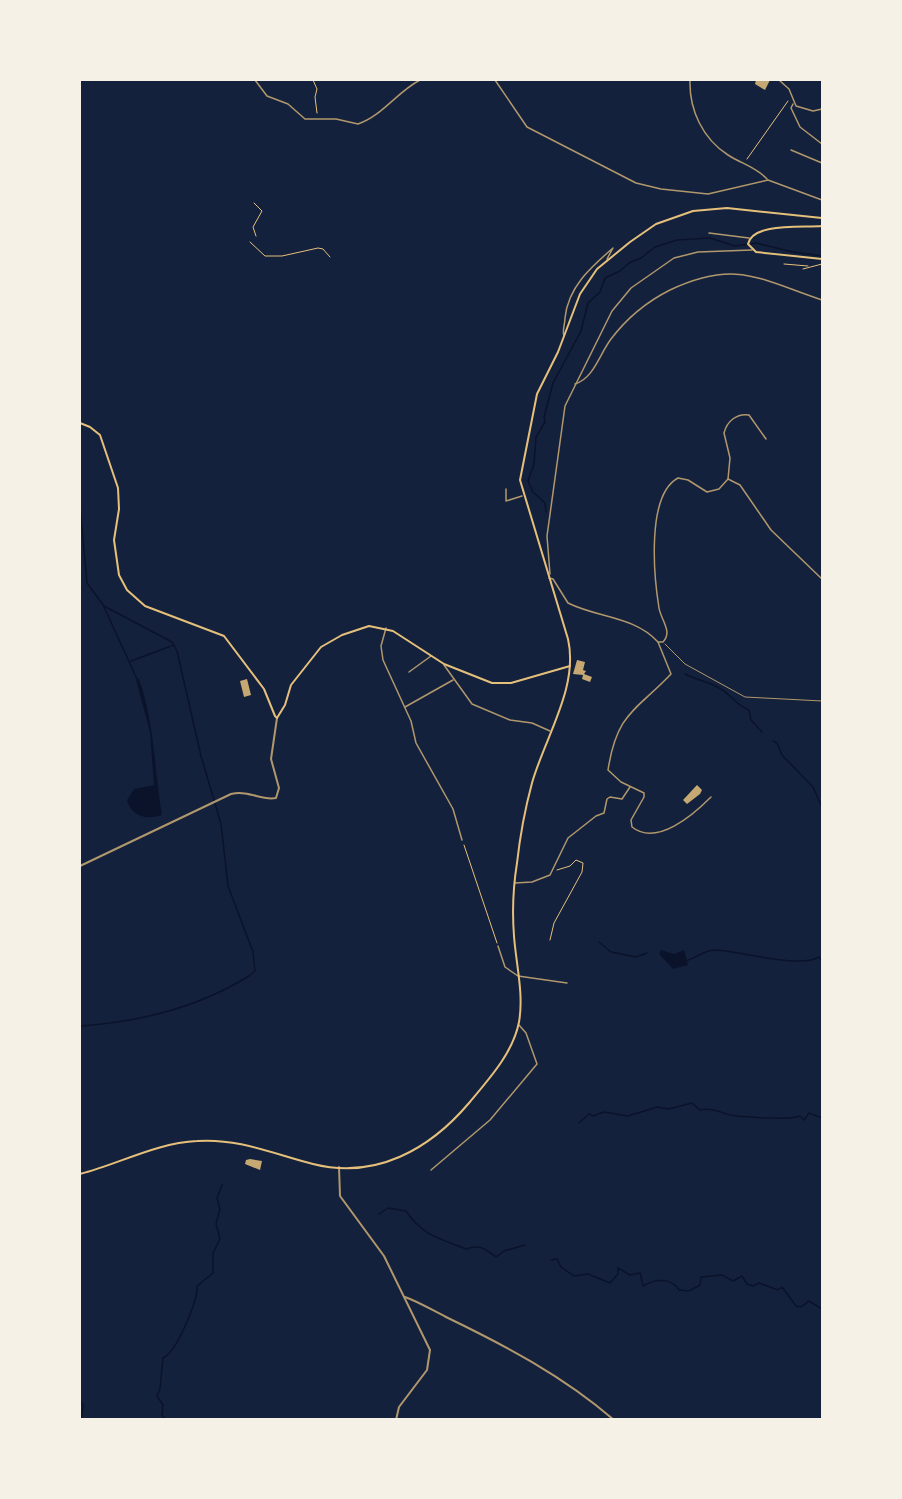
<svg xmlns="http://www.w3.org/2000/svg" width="902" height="1499" font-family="'Archivo Narrow',sans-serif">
<rect width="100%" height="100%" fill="#14213d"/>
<!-- water -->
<g fill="#0b132b">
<path d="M139,679C155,724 154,769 162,815C147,820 131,817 127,800L134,789L154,785L150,732L136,680Z"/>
<path d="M661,950L674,954L684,950L688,965L673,969L659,954Z"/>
</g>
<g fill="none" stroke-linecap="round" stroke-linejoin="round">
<!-- stream -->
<g stroke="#0b132b" stroke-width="1.5">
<path d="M794,252L822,256"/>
<path d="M80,506L87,583L104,606L172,642L177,651L201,756L221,824L228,886L253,952L255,971L249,976C199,1007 138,1022 80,1026"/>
<path d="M546,512L545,503L533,492L528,481L534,464L536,437L545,422L544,417L553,383L581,331L588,303L600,292L605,278L620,271L629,263L641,258L655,247L677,240L710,238L735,246L756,243L793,252"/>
<path d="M104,607L137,679"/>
<path d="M131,661L174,645"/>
<path d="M685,674C696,680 710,682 721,689C731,695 737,706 749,710L751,720L762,732"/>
<path d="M773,741L777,743L782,755L813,787L822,807"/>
<path d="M599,942L611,952L636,957L647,953"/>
<path d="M685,961C696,959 703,950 715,950C741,951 799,969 819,957L822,961"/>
<path d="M579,1123L589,1114L593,1116L604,1112L628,1116L657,1107L669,1109L692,1103L700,1110C715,1107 723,1115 736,1116C750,1117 788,1121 800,1116L804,1120L809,1113L822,1118"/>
<path d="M379,1214L388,1208L406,1211C424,1237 440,1238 466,1249C480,1244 485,1249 496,1257L504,1251L525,1245"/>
<path d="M551,1260L557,1259L561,1267L574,1276L588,1274L610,1283L618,1274V1268L630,1275L640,1273L643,1286C656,1278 672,1278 679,1290L689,1291L700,1285L701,1277L722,1275L733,1281L742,1276L747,1284L753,1286L759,1283L778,1290L782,1287L796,1306L801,1307L809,1301L822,1309"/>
<path d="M80,1400L83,1406L81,1420"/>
<path d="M166,1420L162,1415L163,1405L157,1396L160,1389L163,1358C176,1353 198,1301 197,1286L213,1273V1253L220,1239L216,1224L220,1209L217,1198L222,1185"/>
</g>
</g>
<!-- building -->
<g fill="#c6a872">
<path d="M756,80H770L765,90L755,84Z"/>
<path d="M577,660L585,662L583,670L586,671L584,674L592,677L590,682L582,679L583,675L573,674Z"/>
<path d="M247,679L251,695L244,697L240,681Z"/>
<path d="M697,785L702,790L700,794L687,804L683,800Z"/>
<path d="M250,1159L262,1161L260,1170L245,1164L246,1160Z"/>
</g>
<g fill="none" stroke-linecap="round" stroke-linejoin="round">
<!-- path -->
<g stroke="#e5c07b" stroke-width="1">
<path d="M313,80L317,89L315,97L317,113"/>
<path d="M747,159L788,101"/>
<path d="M254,203L262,211L253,227L256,236"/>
<path d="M250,242L265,256H282L318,248L323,249L330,257"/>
<path d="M784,264L808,266"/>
<path d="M803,269L822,264"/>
<path d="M464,845L497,943"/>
<path d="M550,940L554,923L582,872L583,863L576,860L570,866L557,870"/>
</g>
<!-- service -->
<path stroke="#b1986c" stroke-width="1" d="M665,644L685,664L745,697L822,701"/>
<!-- minor -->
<g stroke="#b1986c" stroke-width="1.5">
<path d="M255,80L267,96L288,104L305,119H336L358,124C382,116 397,92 420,80"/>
<path d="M495,80L527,127L636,183L661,189L708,194L768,180L822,200"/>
<path d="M690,80C689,110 703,139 728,155C742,164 756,167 767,179"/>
<path d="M779,80L789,89L796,106L813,111L822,109"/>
<path d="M793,104L791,108L800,127L822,144"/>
<path d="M791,150L822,163"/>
<path d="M709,233L749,238"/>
<path d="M564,336C562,331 565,324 565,318C568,287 591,267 613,248L607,259"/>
<path d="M575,384C594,378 599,355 611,339C627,318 646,302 670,290C736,259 759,279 822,300"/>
<path d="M766,439L749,415C737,413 727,421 724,433L730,458L728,479L740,485L771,530L822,579"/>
<path d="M506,489V501L522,496"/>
<path d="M550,574L547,536L565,406L612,311L631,288L674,258L698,252L752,250"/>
<path d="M549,578L553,579L568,603C598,618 634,616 658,642H663C673,632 661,620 659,608C654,577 646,495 678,478L688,480L707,492L719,489L728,479"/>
<path d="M386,628L381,646L383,660L411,721L416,743L453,809L462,840"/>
<path d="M658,642L671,674C636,711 617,712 608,770L621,782L644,793V797L631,820L632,827C657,847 694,814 711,797"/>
<path d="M444,665L472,704L510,720L532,723L550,731"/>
<path d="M409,672L431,656"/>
<path d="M405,707L453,680"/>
<path d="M515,883L532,882L550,875L568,838L596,816L604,813L607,799L610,797L622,799L630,787"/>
<path d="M498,946L505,967L518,976L567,983"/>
<path d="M431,1170L490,1120L537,1064L526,1033L519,1025"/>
</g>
<!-- tertiary -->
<g stroke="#b1986c" stroke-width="2">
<path d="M80,866L231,794C250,790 261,801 276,798L279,788L271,759L277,718"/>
<path d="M339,1167L340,1196L384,1256L430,1350L427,1370L399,1407L396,1420"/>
<path d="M405,1297C419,1302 432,1310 446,1317C506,1346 563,1376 614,1420"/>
</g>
<!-- secondary -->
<g stroke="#e5c07b" stroke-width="2">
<path d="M822,226C803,228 753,222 748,244L756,252L822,259"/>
<path d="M80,423L90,427L100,435L118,488L119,509L114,540L119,575L127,590L145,606L224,636L264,689L275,716L277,718L285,705L291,685L321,647L342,635L369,626L393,631L444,664L492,683H511L570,666"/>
<path d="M80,1174C119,1164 156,1143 197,1141C238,1138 274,1154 313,1164C376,1180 430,1149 469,1103C489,1079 513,1053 519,1022C524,994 516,964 514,936C512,911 513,888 517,863C520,836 525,809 532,783C545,737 579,687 568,639L520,480L537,394L558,352L580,294L597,269L630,242L656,224L693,211L727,208L822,218"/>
</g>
</g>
<!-- border -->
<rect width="902" height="1499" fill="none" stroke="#f6f1e7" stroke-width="162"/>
</svg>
